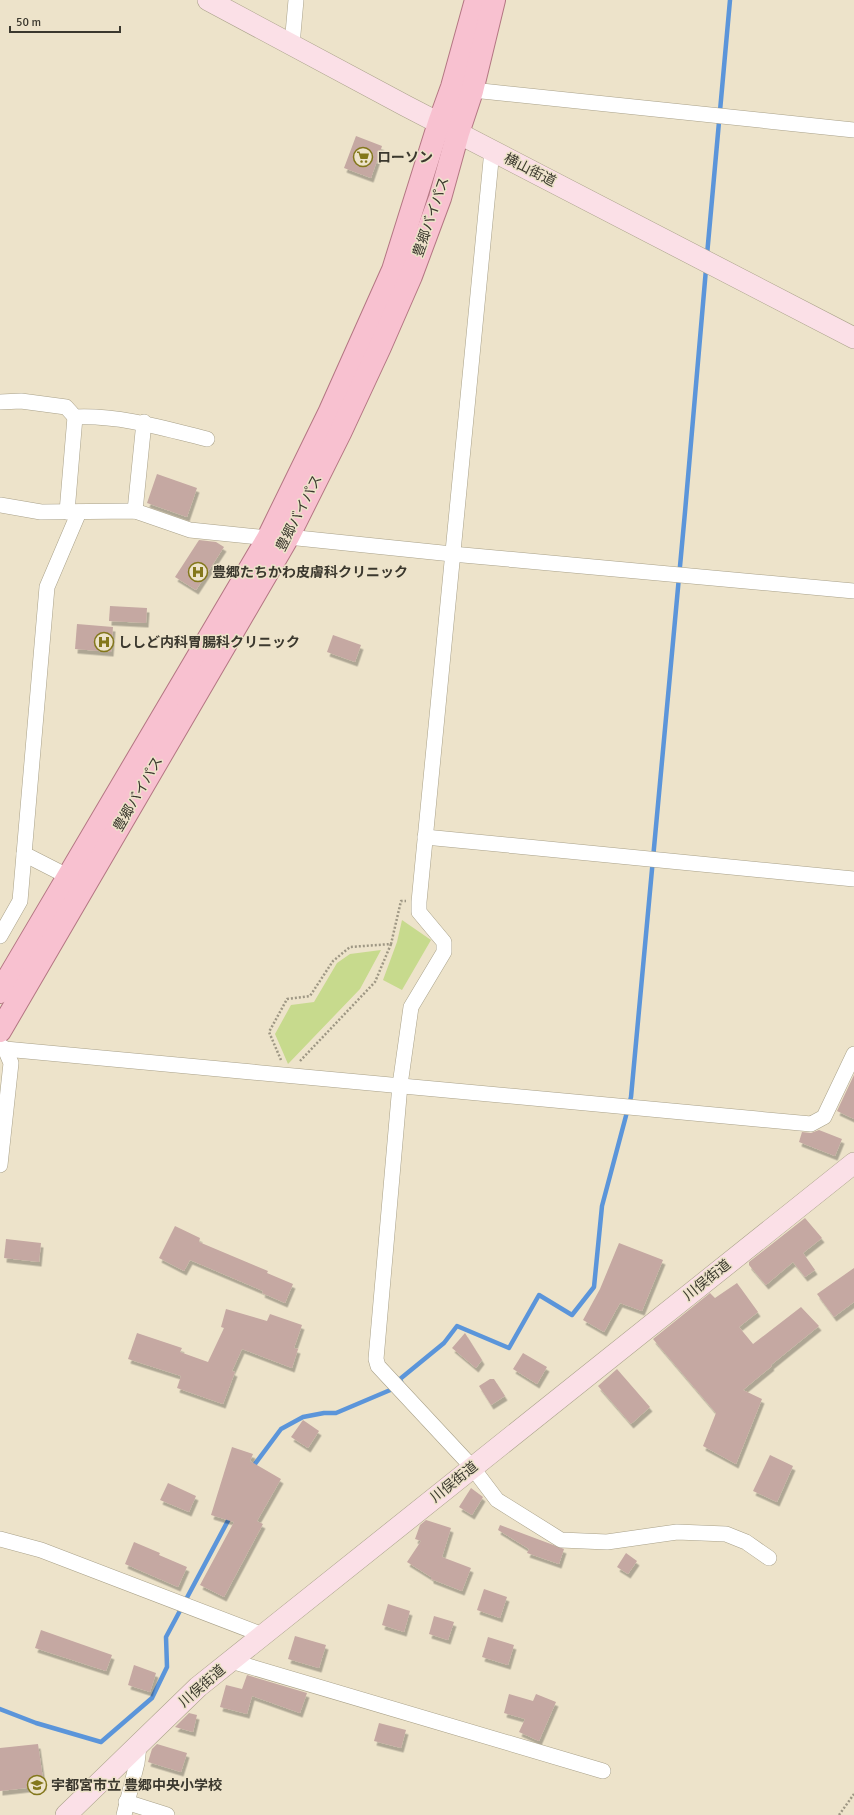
<svg xmlns="http://www.w3.org/2000/svg" width="854" height="1815" font-family="Signika,'Noto Sans JP',sans-serif">
<defs>
<filter id="shadow"><feDropShadow dx="2.5" dy="4.5" stdDeviation="0" flood-color="#0004"/></filter>
</defs>
<rect width="100%" height="100%" fill="#ede3ca"/>
<!-- green -->
<g fill="#c7da8d">
<path d="M402,920L431,940L402,990L383,980L397,942Z"/>
<path d="M381,950L360,989L288,1064L275,1034L291,1005L314,1002L337,963L350,954Z"/>
</g>
<g fill="none" stroke-linecap="round" stroke-linejoin="round">
<!-- stream -->
<g stroke="#5b95da" stroke-width="4.5">
<path d="M707,255L730,0"/>
<path d="M402,1384L400,1379L444,1343L457,1326L509,1348L539,1295L572,1315L594,1287L602,1206L631,1097L685,512L706,269"/>
<path d="M252,1468L281,1429L303,1417L324,1413H336L395,1388"/>
<path d="M0,1709L36,1723L101,1742L152,1698L167,1667L166,1637L231,1515"/>
</g>
</g>
<!-- building -->
<g fill="#c5a8a2" filter="url(#shadow)">
<path d="M356,136L382,146L371,178L344,168Z"/>
<path d="M157,474L197,488L187,517L147,503Z"/>
<path d="M199,540L216,542L224,547L196,590L175,577Z"/>
<path d="M110,606L147,608L146,623L109,621Z"/>
<path d="M77,624L113,627L111,652L75,649Z"/>
<path d="M333,635L361,645L355,662L327,652Z"/>
<path d="M854,1075V1119L837,1111Z"/>
<path d="M819,1130L842,1139L835,1156L799,1142L802,1132L811,1133Z"/>
<path d="M805,1218L822,1238L803,1253L815,1270L805,1277L793,1262L766,1285L749,1265V1262Z"/>
<path d="M175,1226L200,1238L199,1242L268,1271L267,1273L293,1284L285,1303L262,1293L263,1291L190,1260L184,1271L159,1258Z"/>
<path d="M6,1239L41,1243L39,1262L4,1258Z"/>
<path d="M619,1243L663,1260L642,1311L620,1303L604,1332L583,1320L600,1289Z"/>
<path d="M854,1268V1302L834,1317L817,1294Z"/>
<path d="M737,1283L758,1312L739,1327L753,1344L801,1307L819,1326L771,1365L772,1366L743,1390L762,1399L736,1464L703,1446L716,1413L653,1339L710,1293L715,1298Z"/>
<path d="M226,1309L267,1321L270,1314L302,1325L294,1348L298,1349L292,1368L242,1349L232,1371L235,1372L223,1404L177,1388L181,1376L128,1359L137,1333L182,1348L180,1352L208,1362L224,1328L221,1327Z"/>
<path d="M465,1333L482,1360L476,1368L452,1348Z"/>
<path d="M523,1353L547,1367L537,1384L513,1369Z"/>
<path d="M617,1369L650,1407L631,1424L598,1386Z"/>
<path d="M490,1379H494L505,1396L491,1405L479,1386Z"/>
<path d="M303,1420L319,1431L308,1448L291,1437Z"/>
<path d="M232,1447L253,1454L250,1461L281,1479L257,1521L263,1524L224,1597L200,1585L234,1522L211,1515Z"/>
<path d="M770,1455L793,1466L777,1502L753,1491Z"/>
<path d="M168,1483L196,1496L189,1512L160,1500Z"/>
<path d="M471,1488L483,1497L472,1515L459,1507Z"/>
<path d="M426,1520L451,1528L442,1557L471,1568L462,1591L431,1579V1577L407,1562L421,1541L415,1539L420,1525Z"/>
<path d="M500,1525L564,1549L559,1564L527,1553L529,1549L498,1530Z"/>
<path d="M134,1542L160,1553L159,1555L187,1567L178,1587L125,1564Z"/>
<path d="M626,1553L637,1561L628,1574L617,1567Z"/>
<path d="M484,1589L507,1597L500,1618L477,1610Z"/>
<path d="M388,1604L410,1611L404,1632L382,1625Z"/>
<path d="M434,1616L454,1622L448,1640L429,1634Z"/>
<path d="M41,1630L112,1655L106,1671L35,1648Z"/>
<path d="M295,1636L326,1645L319,1668L288,1659Z"/>
<path d="M488,1637L514,1645L508,1665L482,1657Z"/>
<path d="M134,1665L156,1673L150,1692L128,1685Z"/>
<path d="M247,1675L307,1693L300,1713L252,1696L247,1714L220,1707L226,1685L242,1689Z"/>
<path d="M509,1694L533,1701L536,1694L556,1702L539,1741L519,1732L525,1719L504,1713Z"/>
<path d="M189,1713L197,1715L193,1732L175,1727Z"/>
<path d="M379,1723L406,1730L401,1748L374,1741Z"/>
<path d="M38,1744L44,1786L0,1791V1748Z"/>
<path d="M157,1744L187,1753L181,1772L148,1762L152,1749Z"/>
</g>
<g fill="none" stroke-linecap="round" stroke-linejoin="round">
<!-- street casing -->
<g stroke="#a9a189" stroke-width="16">
<g id="street">
<path d="M292,45L296,0"/>
<path d="M463,89L854,130"/>
<path d="M492,150L419,902V912L444,942V952L411,1007L400,1085L376,1359L378,1366L472,1467L497,1500L561,1540L607,1542L677,1532L726,1534L746,1542L769,1558"/>
<path d="M0,402L21,401L66,407L75,417C120,415 163,428 207,439"/>
<path d="M0,505L41,512L135,511L190,530L268,538L288,537L452,554L854,591"/>
<path d="M135,511L144,422"/>
<path d="M67,512L75,417"/>
<path d="M425,837L854,879"/>
<path d="M24,854L77,881"/>
<path d="M0,936L20,901L47,587L79,512"/>
<path d="M0,1045L5,1049L11,1063L0,1165"/>
<path d="M5,1049L811,1124L824,1117L854,1054"/>
<path d="M0,1539L41,1550L263,1635"/>
<path d="M231,1661L603,1771"/>
<path d="M126,1802L167,1815"/>
<path d="M124,1815L137,1763L139,1746"/>
</g>
</g>
<!-- secondary casing -->
<g stroke="#a9a189" stroke-width="22">
<g id="secondary">
<path d="M208,0L406,106L854,338"/>
<path d="M66,1815L198,1687L854,1163"/>
</g>
</g>
<!-- primary casing -->
<g stroke="#b37682" stroke-width="24">
<g id="primary">
<path d="M0,992L268,538L330,411L393,270L439,123L452,87L476,0"/>
<path d="M0,1031L288,537L340,433L380,347L411,276L440,198L458,133L472,91L494,0"/>
</g>
</g>
<!-- path -->
<g stroke="#9e9784" stroke-width="2.5" stroke-dasharray="2 2" stroke-linecap="butt">
<path d="M281,1060L269,1032L287,999L310,996L333,961L350,947L391,944L401,901H406"/>
<path d="M300,1061L375,982L391,944"/>
<path d="M839,1815L854,1794"/>
</g>
<!-- street -->
<use href="#street" stroke="#fff" stroke-width="15"/>
<!-- secondary -->
<use href="#secondary" stroke="#fbe0e7" stroke-width="21"/>
<!-- primary -->
<use href="#primary" stroke="#f8c1d0" stroke-width="22"/>
</g>
<!-- icons -->
<defs>
<g id="supermarket-ring" transform="scale(1)"><circle r="9.5" fill="#ede3ca" stroke="#83771b" stroke-width="1.5"/><path d="M-6-5.5h2.5l.6 2H6L4.5 2H-2.5L-4.4-4H-6ZM-1.5 3.2a1.3 1.3 0 1 0 .1 0ZM3 3.2a1.3 1.3 0 1 0 .1 0Z" fill="#83771b"/></g>
<g id="hospital-ring" transform="scale(1)"><circle r="9.5" fill="#ede3ca" stroke="#83771b" stroke-width="1.5"/><path d="M-5-5h3v3.5h4V-5h3V5h-3V1.5h-4V5h-3Z" fill="#83771b"/></g>
<g id="school-ring" transform="scale(1)"><circle r="9.5" fill="#ede3ca" stroke="#83771b" stroke-width="1.5"/><path d="M0-5L7-2L0 1L-7-2ZM-4 1L0 2.5L4 1V4Q0 6-4 4Z" fill="#83771b"/></g>
</defs>
<g fill-rule="evenodd">
<use href="#supermarket-ring" x="363" y="157"/>
<use href="#hospital-ring" x="198" y="572"/>
<use href="#hospital-ring" x="104" y="642"/>
<use href="#school-ring" x="37" y="1785"/>
</g>
<g text-anchor="middle" dominant-baseline="central" stroke-width="3" stroke-linejoin="round" paint-order="stroke">
<!-- poi labels -->
<g font-size="14" font-weight="bold" fill="#3b382e" stroke="#ede3ca" text-anchor="start">
<text x="377" y="157">ローソン</text>
<text x="212" y="572">豊郷たちかわ皮膚科クリニック</text>
<text x="118" y="642">ししど内科胃腸科クリニック</text>
<text x="51" y="1785">宇都宮市立 豊郷中央小学校</text>
</g>
<!-- street labels -->
<g font-size="14" fill="#3b382e" stroke="#ede3ca">
<text transform="translate(530 170) rotate(27)">横山街道</text>
<text transform="translate(431 217) rotate(-71)">豊郷バイパス</text>
<text transform="translate(299 513) rotate(-63)">豊郷バイパス</text>
<text transform="translate(138 794) rotate(-60)">豊郷バイパス</text>
<text transform="translate(707 1280) rotate(-39)">川俣街道</text>
<text transform="translate(454 1482) rotate(-39)">川俣街道</text>
<text transform="translate(202 1686) rotate(-41)">川俣街道</text>
</g>
</g>
<!-- scale -->
<path d="M10 26v6h110v-6" fill="none" stroke="#3b382e" stroke-width="2"/>
<text x="16" y="26" font-size="12" fill="#3b382e" stroke="#ede3ca" stroke-width="3" paint-order="stroke">50 m</text>
</svg>
